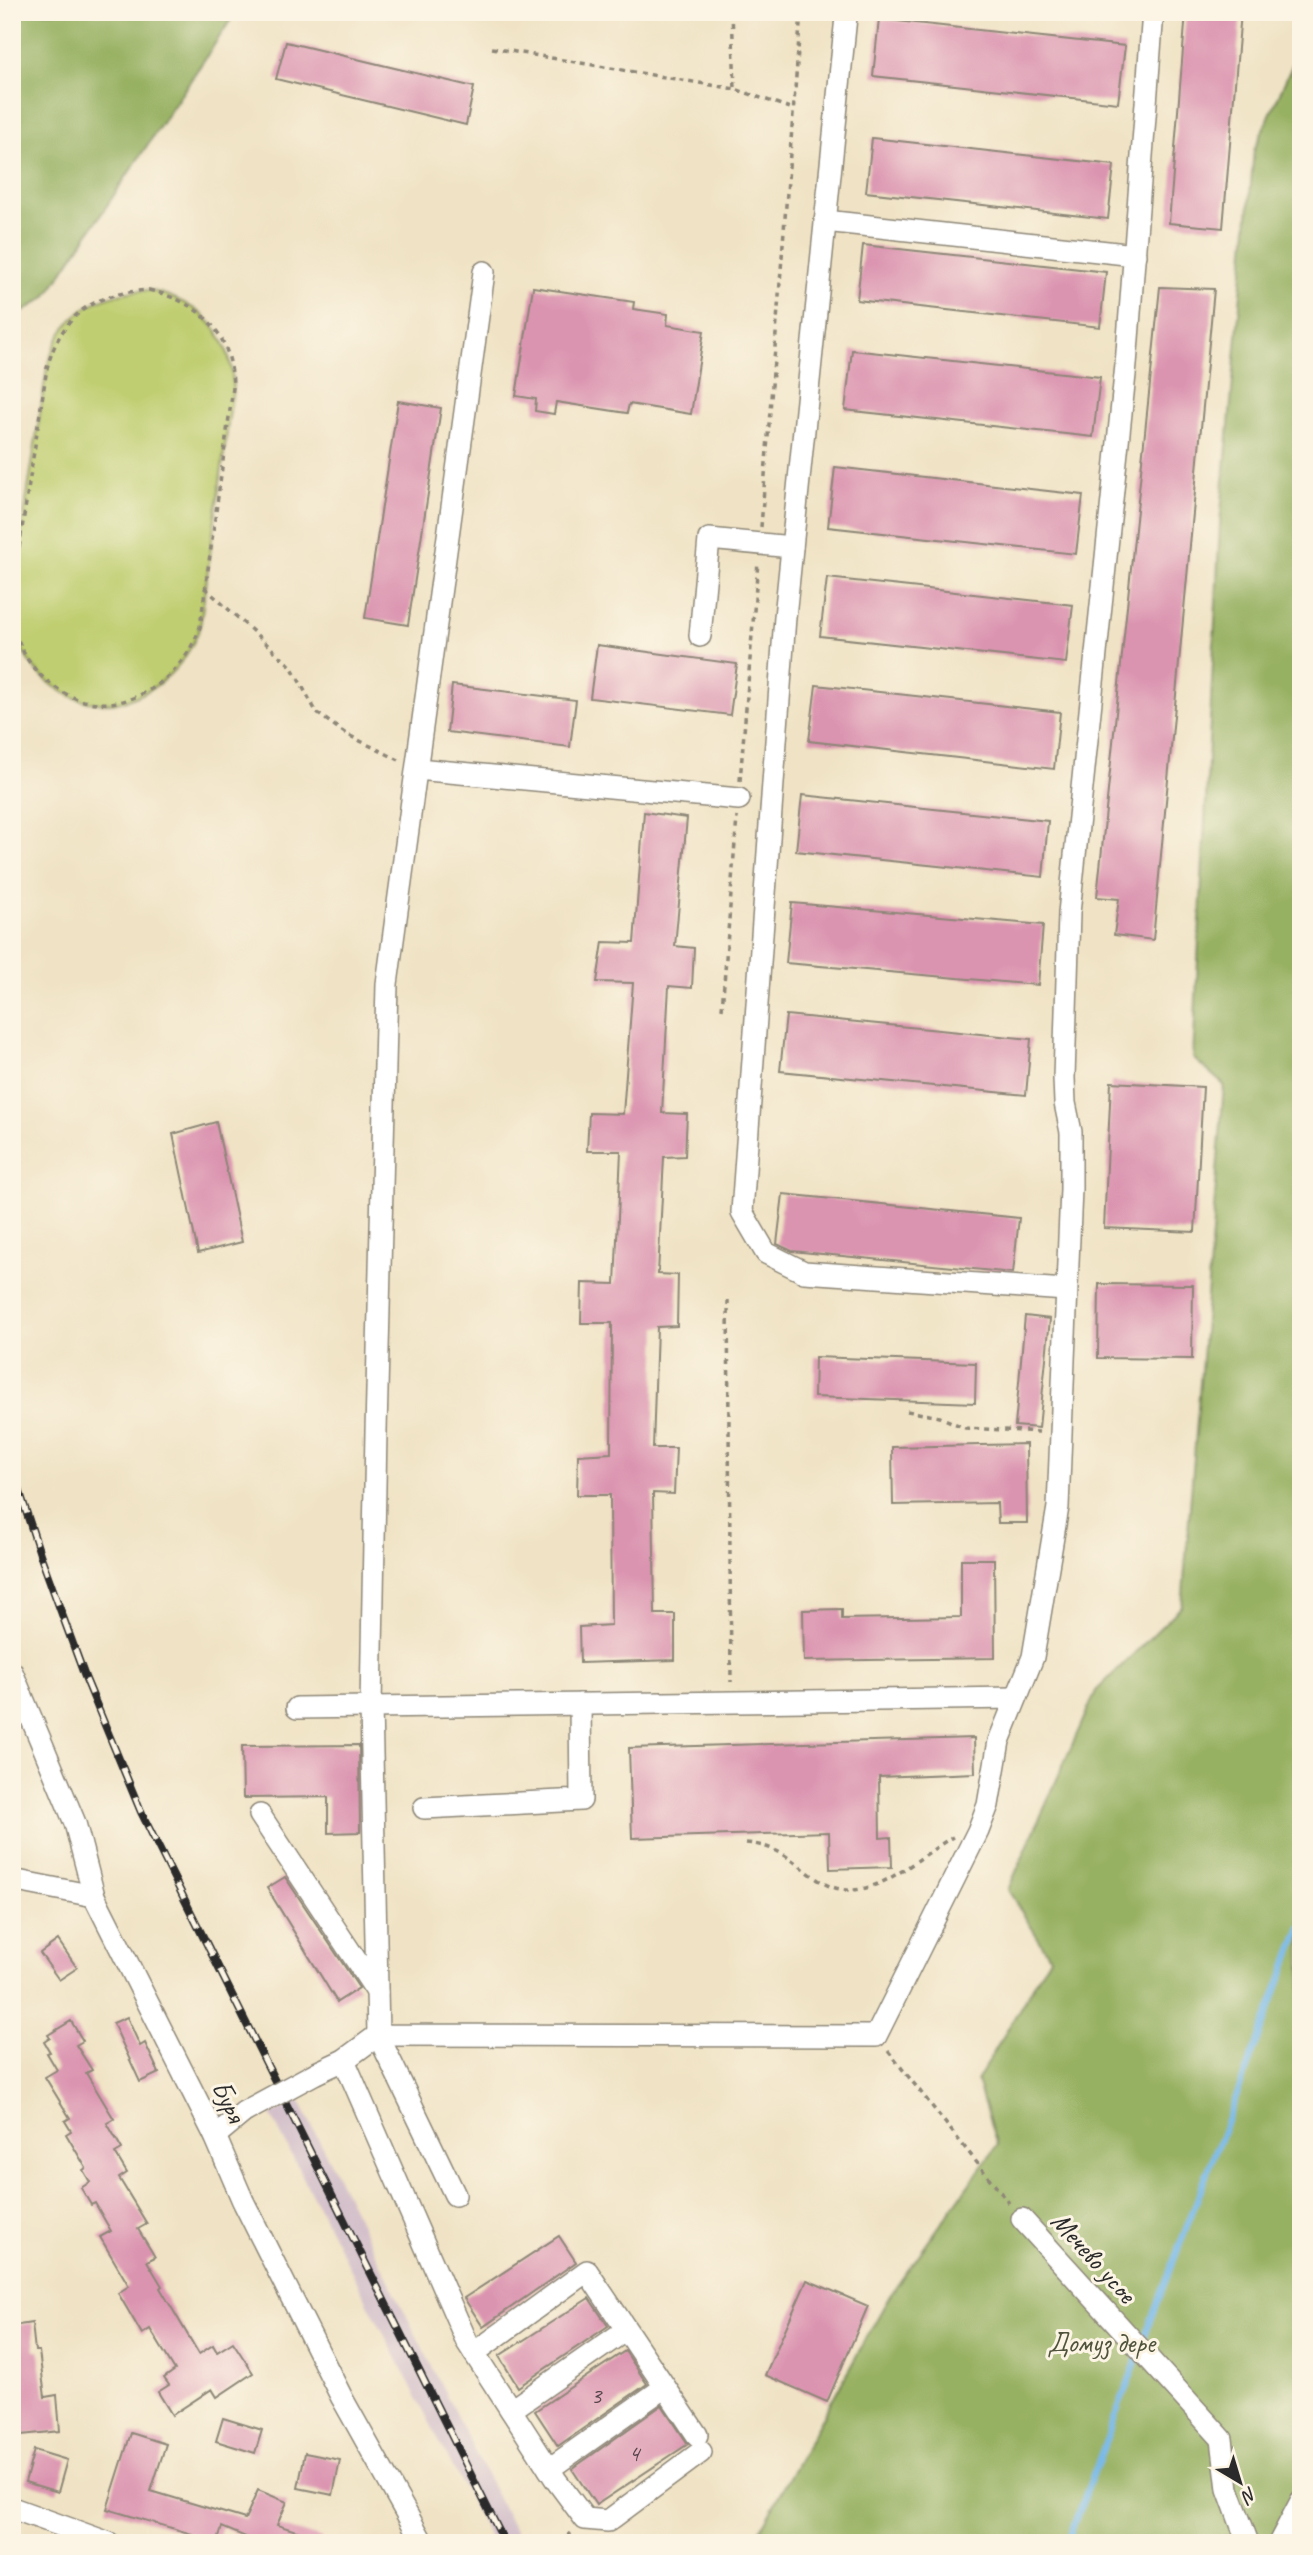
<svg xmlns="http://www.w3.org/2000/svg" width="1313" height="2555" font-family="Caveat,sans-serif">
<rect width="100%" height="100%" fill="#fcf5e5"/>
<filter id="ink" filterUnits="userSpaceOnUse"><feTurbulence type="fractalNoise" baseFrequency=".0143" numOctaves="2"/><feDisplacementMap in="SourceGraphic" scale="14" xChannelSelector="R" yChannelSelector="G"/><feConvolveMatrix kernelMatrix="1 2 1 2 8 2 1 2 1" color-interpolation-filters="sRGB"/></filter>
<filter id="wash" filterUnits="userSpaceOnUse"><feTurbulence type="fractalNoise" baseFrequency=".00686" numOctaves="4" result="noise"/><feDisplacementMap in="SourceGraphic" scale="28" xChannelSelector="R" yChannelSelector="G"/><feGaussianBlur stdDeviation="1.57" result="paint"/><feColorMatrix in="noise" values="0 0 0 0 0 0 0 0 0 0 0 0 0 0 0 0 0 1.4 0 .05"/><feComposite in="paint" operator="in"/></filter>
<g filter="url(#wash)">
<rect width="100%" height="100%" fill="#f0e3c5"/>
<!-- industrial -->
<path fill="#d1bdc9" d="M299,2100L520,2543H492L271,2115Z"/>
<!-- green -->
<path fill="#bfce70" stroke="#757c4e" stroke-width="2" d="M149,290C202,303 232,333 233,388L200,627C180,686 111,728 55,687C41,677 30,666 23,651C19,642 13,630 12,620C11,612 12,602 12,593L47,368C62,313 95,293 149,290Z"/>
<!-- forest -->
<g fill="#97b162" stroke="#616e46" stroke-width="2">
<path d="M12,12H236L46,297L12,319Z"/>
<path d="M1301,46V2501L1279,2543H753L889,2297L997,2145L977,2081L1050,1957L1008,1890L1096,1691L1182,1606L1224,1085L1193,1058L1220,523L1254,150Z"/>
</g>
<g fill="none" stroke-linecap="round" stroke-linejoin="round">
<!-- stream -->
<g stroke="#73b7e9" stroke-width="6">
<path d="M1142,2344L1301,1927"/>
<path d="M1067,2543L1139,2354"/>
</g>
</g>
<g id="blocks">
<!-- building -->
<g fill="#db94b0">
<path d="M1186,12H1241L1223,228L1169,223Z"/>
<path d="M879,19L1125,46L1118,103L873,76Z"/>
<path d="M286,42L474,87L466,125L276,79Z"/>
<path d="M872,138L1114,165L1108,219L866,192Z"/>
<path d="M863,245L1106,272L1100,327L857,300Z"/>
<path d="M533,287L634,302L633,309L668,314L667,325L704,331L691,414L629,404L627,413L556,402L554,414L535,411L536,399L516,396Z"/>
<path d="M1160,287L1214,289L1153,940L1114,935L1119,899L1097,897Z"/>
<path d="M852,350L1100,377L1093,437L845,410Z"/>
<path d="M398,401L441,408L408,625L365,618Z"/>
<path d="M835,467L1083,495L1076,554L828,527Z"/>
<path d="M827,578L1073,605L1066,663L820,636Z"/>
<path d="M597,645L737,664L730,715L590,698Z"/>
<path d="M452,685L576,700L570,747L447,732Z"/>
<path d="M816,685L1060,712L1054,769L809,741Z"/>
<path d="M802,795L1048,821L1043,877L796,851Z"/>
<path d="M644,812L687,818L675,946L694,948L692,988L669,986L662,1113L687,1114L685,1156L664,1157L658,1274L678,1275L677,1326L657,1327L653,1448H676L674,1494L653,1493L655,1614H675V1660L580,1663L579,1627L611,1625L610,1495H577L578,1455L611,1453L612,1323H581L582,1283L615,1284L621,1151H587L589,1113L623,1114L633,983L597,982L603,942L634,943Z"/>
<path d="M792,903L1043,925L1038,985L786,963Z"/>
<path d="M786,1015L1031,1039L1026,1095L780,1071Z"/>
<path d="M1111,1082L1203,1087L1195,1232L1104,1228Z"/>
<path d="M216,1122L242,1242L198,1253L173,1134Z"/>
<path d="M783,1194L1019,1218L1013,1273L792,1251L777,1244Z"/>
<path d="M1099,1284L1193,1285L1192,1359L1098,1358Z"/>
<path d="M1025,1316L1050,1319L1039,1428L1015,1426Z"/>
<path d="M815,1357L976,1363L975,1403L814,1397Z"/>
<path d="M1026,1444L1027,1523H998L997,1503L893,1505L892,1447Z"/>
<path d="M961,1559H994L995,1658L804,1661L803,1610L842,1609V1619L961,1617Z"/>
<path d="M974,1738L975,1773L879,1777L880,1838L891,1837L892,1867L830,1869L829,1832L632,1838L629,1748Z"/>
<path d="M359,1745L360,1832L328,1833V1797L243,1798L242,1746Z"/>
<path d="M285,1877L359,1988L337,2002L267,1888Z"/>
<path d="M58,1940L77,1968L59,1980L40,1953Z"/>
<path d="M127,2017L140,2046L145,2043L159,2073L140,2082L113,2023Z"/>
<path d="M71,2021L83,2041L76,2045L92,2070L86,2073L114,2119L107,2123L122,2149L115,2153L127,2173L119,2178L147,2224L138,2229L155,2257L147,2261L162,2286L160,2288L199,2354L213,2345L217,2352L233,2342L253,2373L217,2397L212,2389L172,2415L158,2392L169,2385L164,2378L175,2370L150,2329L142,2334L118,2293L129,2286L100,2237L111,2231L95,2203L91,2205L81,2188L90,2182L83,2170L86,2168L66,2134L71,2131L65,2121L70,2118L45,2077L57,2070L47,2053L50,2052L44,2042L50,2038L48,2035Z"/>
<path d="M559,2236L576,2262L483,2327L464,2298Z"/>
<path d="M807,2280L868,2306L827,2402L765,2375Z"/>
<path d="M589,2298L608,2326L518,2387L499,2356Z"/>
<path d="M32,2323L35,2351H39L45,2397L57,2395L60,2431L12,2436V2326Z"/>
<path d="M625,2351L647,2384L558,2446L535,2411Z"/>
<path d="M662,2405L688,2444L596,2505L572,2469Z"/>
<path d="M223,2418L262,2430L255,2453L216,2441Z"/>
<path d="M131,2433L166,2444L151,2491L245,2519L258,2490L287,2502L277,2525L322,2539V2543H260L222,2527L217,2543H211L192,2537V2534L107,2509Z"/>
<path d="M34,2450L67,2460L58,2492L25,2482Z"/>
<path d="M305,2453L340,2460L333,2495L298,2488Z"/>
</g>
</g>
</g>
<g filter="url(#ink)">
<use href="#blocks" fill-opacity="0" stroke="#8e8778" stroke-width="2"/>
<g fill="none" stroke-linecap="round" stroke-linejoin="round">
<!-- minor casing -->
<g stroke="#8e8778" stroke-width="24">
<g id="minor">
<path d="M848,12L846,17L785,617L742,1212L766,1253L804,1272L1066,1290"/>
<path d="M825,221L1135,255"/>
<path d="M484,272L387,984L376,1431L371,1706L378,2035L876,2036L978,1831L988,1805L999,1741L1033,1657L1058,1507L1071,1189V1132L1065,1103L1064,1078L1069,913L1126,365L1153,12"/>
<path d="M700,636L709,539L792,547"/>
<path d="M417,769L739,799"/>
<path d="M12,1672L75,1823L94,1896L215,2136L243,2201L342,2398L423,2543"/>
<path d="M297,1708L1016,1698"/>
<path d="M424,1808L581,1800L580,1704"/>
<path d="M260,1815L377,1992"/>
<path d="M12,1880L94,1896"/>
<path d="M344,2060L467,2342L556,2480L585,2519L608,2521L701,2452"/>
<path d="M316,2073L344,2060L378,2035L455,2195"/>
<path d="M215,2136L244,2112"/>
<path d="M1022,2219L1222,2439L1228,2489L1248,2543"/>
<path d="M474,2353L587,2271L665,2387L549,2469"/>
<path d="M665,2387L697,2435"/>
<path d="M511,2410L626,2330"/>
<path d="M12,2508L109,2543"/>
<path d="M1279,2543L1301,2501"/>
</g>
</g>
<!-- path -->
<g stroke="#8e8778" stroke-width="3.5" stroke-dasharray="5 5" stroke-linecap="butt">
<path d="M732,12L735,89L793,109"/>
<path d="M492,48L735,89"/>
<path d="M149,290C202,303 232,333 233,388L200,627C180,686 111,728 55,687C41,677 30,666 23,651C19,642 13,630 12,620C11,612 12,602 12,593L47,368C62,313 95,293 149,290Z"/>
<path d="M761,527L801,12"/>
<path d="M205,588L291,666L317,713L346,734L399,760"/>
<path d="M740,781L758,562"/>
<path d="M722,1009L737,817"/>
<path d="M728,1300L731,1682"/>
<path d="M907,1411L940,1417L965,1428L1041,1432"/>
<path d="M746,1843C777,1846 789,1858 813,1876C863,1916 911,1860 953,1837"/>
<path d="M888,2051L1009,2203"/>
<path d="M561,2543L571,2533"/>
</g>
<!-- minor -->
<use href="#minor" stroke="#fff" stroke-width="21"/>
<!-- rail casing -->
<g stroke="#2b2b2b" stroke-width="8">
<path id="rail" d="M12,1468L41,1557L85,1677L141,1812L505,2543"/>
</g>
<!-- rail -->
<use href="#rail" stroke="#fcf5e5" stroke-width="5" stroke-dasharray="16" stroke-linecap="butt"/>
<!-- minor-bridge casing -->
<g stroke="#8e8778" stroke-width="24" stroke-linecap="butt">
<path id="minor-bridge" d="M244,2112L316,2073"/>
</g>
<!-- minor-bridge -->
<use href="#minor-bridge" stroke="#fff" stroke-width="21"/>
</g>
</g>
<g text-anchor="middle" dominant-baseline="central" stroke-width="6" stroke-linejoin="round" paint-order="stroke">
<!-- number labels -->
<g font-size="24" fill="#57454c">
<text x="596" y="2395">3</text>
<text x="634" y="2453">4</text>
</g>
<!-- street labels -->
<g font-size="28" fill="#2b2b2b" stroke="#fcf5e5">
<text transform="translate(229 2101) rotate(64)">Буря</text>
<text transform="translate(1094 2257) rotate(48)">Мечево усое</text>
</g>
<!-- park labels -->
<g font-size="28" fill="#50543c" stroke="#fcf5e5">
<text x="1101" y="2342">Домуз дере</text>
</g>
</g>
<!-- margin -->
<rect width="1313" height="2555" fill="none" stroke="#fcf5e5" stroke-width="42"/>
<!-- north arrow -->
<g transform="translate(1240 2482) rotate(142)" stroke="#fcf5e5" stroke-width="5" paint-order="stroke">
<path d="M0-5L12 26L0 18L-12 26Z" fill="#2b2b2b"/>
<text y="-10" font-size="19" font-weight="bold" text-anchor="middle" fill="#2b2b2b">N</text>
</g>
</svg>
